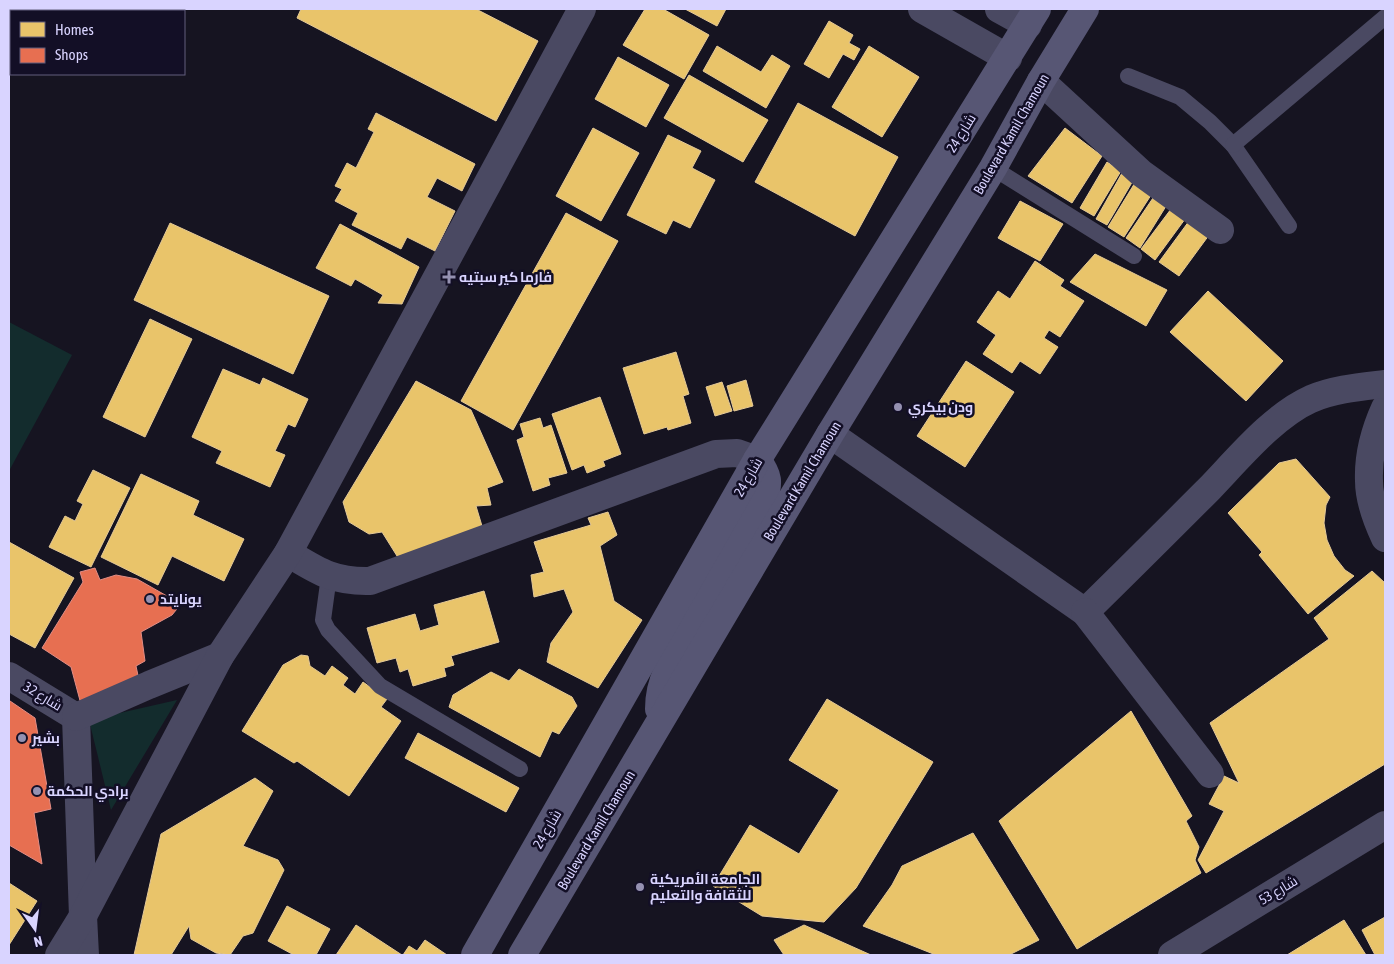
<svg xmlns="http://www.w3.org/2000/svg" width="1394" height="964" font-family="'Asap Condensed',Cairo,sans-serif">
<rect width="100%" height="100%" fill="#161421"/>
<!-- green -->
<g fill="#132c2d">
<path d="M9,322L72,355L9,471Z"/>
<path d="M177,700L111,810L89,720Z"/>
</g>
<!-- homes -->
<g fill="#e9c46a" stroke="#e4c997">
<path d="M301,9H476L538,41L496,121L297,18Z"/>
<path d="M645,9H663L709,35L684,79L623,45Z"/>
<path d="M685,9H726L717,26Z"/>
<path d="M829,21L853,35L849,43L860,49L854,60L843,54L829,78L804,64Z"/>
<path d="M717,46L761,72L772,55L790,66L766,108L703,71Z"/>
<path d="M869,46L919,77L882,137L832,107Z"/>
<path d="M618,57L669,85L646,127L595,99Z"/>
<path d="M689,75L768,120L743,162L664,118Z"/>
<path d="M798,103L898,157L855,236L755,182Z"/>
<path d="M376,113L475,164L462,191L437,178L427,197L455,211L435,251L407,237L401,249L352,225L358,213L335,201L342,189L335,186L347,163L356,168L374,132L368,129Z"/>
<path d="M593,128L639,153L601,221L556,196Z"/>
<path d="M1065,128L1102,156L1072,203L1028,176Z"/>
<path d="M668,135L701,151L692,168L715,180L690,228L673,220L666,234L627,215Z"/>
<path d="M1107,162L1121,171L1094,216L1080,208Z"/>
<path d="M1122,173L1134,179L1107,225L1096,219Z"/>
<path d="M1136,181L1153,192L1124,237L1108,227Z"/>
<path d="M1155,195L1168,203L1140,248L1126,238Z"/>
<path d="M1020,201L1063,224L1040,261L998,238Z"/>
<path d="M1174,205L1188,215L1155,260L1141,249Z"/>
<path d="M566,213L618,241L513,430L461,401Z"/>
<path d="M1192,217L1212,231L1179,276L1159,262Z"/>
<path d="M170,223L329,296L293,374L134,300Z"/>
<path d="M340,224L419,267L402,304L378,303L383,295L355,279L351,286L316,268Z"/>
<path d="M1095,254L1167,290L1146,326L1070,282Z"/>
<path d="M1035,261L1064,280L1060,286L1084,301L1060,337L1049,330L1044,338L1058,347L1040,374L1020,361L1012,373L983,354L996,335L977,322L998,291L1010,299Z"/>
<path d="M1208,291L1283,361L1246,401L1170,332Z"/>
<path d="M150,319L192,339L145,437L103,417Z"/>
<path d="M676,352L689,394L683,396L691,423L668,430L667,427L644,434L623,368Z"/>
<path d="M966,361L1014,392L965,467L917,436Z"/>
<path d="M223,369L260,385L263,378L308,399L295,427L288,424L275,451L285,455L270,487L216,463L222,451L192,437Z"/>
<path d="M746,380L753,406L734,411L727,386Z"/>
<path d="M416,381L471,410L503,482L487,488L491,505L476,506L482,526L402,564L382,532L369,534L349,522L343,502Z"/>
<path d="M722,382L732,411L715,416L706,387Z"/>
<path d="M600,397L621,454L603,461L605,466L587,473L584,465L572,470L552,414Z"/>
<path d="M540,418L543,428L551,425L567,473L548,478L550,485L533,491L517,440L524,437L520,424Z"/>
<path d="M1296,459L1330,497L1326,505L1324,523L1327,540L1334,556L1345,570L1354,576L1308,614L1259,555L1262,552L1228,513L1279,463Z"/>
<path d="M93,470L130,488L91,567L49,547L65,516L75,521L83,504L77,501Z"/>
<path d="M141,474L199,501L193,515L244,539L224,581L172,556L158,585L101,557Z"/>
<path d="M608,512L617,535L600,546L614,601L642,620L598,688L547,662L551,643L573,612L564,589L534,597L531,575L544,572L534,542L591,525L588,518Z"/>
<path d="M9,542L74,578L35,648L9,634Z"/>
<path d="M1372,571L1385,583V764L1206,873L1198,860L1224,811L1209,804L1224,776L1239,783L1210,723L1329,639L1314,618Z"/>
<path d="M484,591L499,642L451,656L454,665L444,668L446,676L413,686L408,669L400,672L396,658L377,663L367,628L415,614L420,631L439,625L434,605Z"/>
<path d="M301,655L308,656L310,666L325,676L332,666L348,678L343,685L355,694L363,682L387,699L381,707L401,721L349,796L297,761L294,763L242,731L283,665Z"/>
<path d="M519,669L572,697L577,706L559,734L552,731L540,757L449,707L453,695L491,672L509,681Z"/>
<path d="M827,699L933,762L856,888L824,922L762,916L713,886L750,825L799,854L839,790L789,760Z"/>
<path d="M1131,711L1192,816L1186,821L1199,847L1195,860L1201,873L1077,949L999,821Z"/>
<path d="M418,733L519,788L506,812L405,758Z"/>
<path d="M255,778L273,791L243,846L278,860L284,870L253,933L243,936L230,955L216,953L191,939L189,926L171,955H134L161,834Z"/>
<path d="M973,833L1039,940L1009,955H936L863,926L892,885L902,866Z"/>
<path d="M9,883L37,901L9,945Z"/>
<path d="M287,906L330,929L316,955H294L268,941Z"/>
<path d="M1385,917V955H1375L1362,930Z"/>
<path d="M1344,920L1366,955H1287Z"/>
<path d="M356,925L402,955H336Z"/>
<path d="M804,925L871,955H784L774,940Z"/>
<path d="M425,940L447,955H403L409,946L417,951Z"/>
</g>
<!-- shops -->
<g fill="#e76f51" stroke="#e38d85">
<path d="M95,568L100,580L116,575L137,579L181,604L172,615L141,632L145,661L136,666L140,685L82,708L71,667L42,648L83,582L80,572Z"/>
<path d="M10,701L35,718L51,809L34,813L42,864L9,845V703Z"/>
</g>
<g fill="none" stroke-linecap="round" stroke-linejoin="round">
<!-- service -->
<g stroke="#4a4962" stroke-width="16">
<path d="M1128,76L1180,97L1210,122L1233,145L1289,226"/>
<path d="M1233,145L1385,17"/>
<path d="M993,168L1134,256"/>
<path d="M329,576L323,620L328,630L380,686L520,769"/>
</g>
<!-- minor -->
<g stroke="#4a4962" stroke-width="28">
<path d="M922,9L1008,58"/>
<path d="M999,9L1028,25"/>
<path d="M1041,81L1141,173L1220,230"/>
<path d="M1385,408C1375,430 1368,457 1369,481C1369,500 1377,521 1385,538"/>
<path d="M830,434L1085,612C1127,571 1168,530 1209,489C1238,459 1273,416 1311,399C1335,389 1360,387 1385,384"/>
<path d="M288,553C318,571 333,582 370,581L716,454L737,453L757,460"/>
<path d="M1085,612L1210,774"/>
<path d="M9,676L76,717"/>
<path d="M76,717L83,916L85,955"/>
<path d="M76,717L149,685L220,656"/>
<path d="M59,955L83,916L220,656L288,553L582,9"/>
</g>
<!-- tertiary -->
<path stroke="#4a4962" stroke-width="28" d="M1172,955L1385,825"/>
<!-- secondary -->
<g stroke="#575674" stroke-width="28">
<path d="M659,709C659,696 661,685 667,672L764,501C769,482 769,476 757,460"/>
<path d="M475,955L757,460L1037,9"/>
<path d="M522,955L830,434L993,168L1041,81L1085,9"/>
</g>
</g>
<!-- markers -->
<g fill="#9591b1" stroke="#130f26" stroke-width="2">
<path d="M446.5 269.5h5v5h5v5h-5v5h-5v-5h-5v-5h5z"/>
<circle cx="898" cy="407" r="5"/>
<circle cx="150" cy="599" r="5"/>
<circle cx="22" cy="738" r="5"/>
<circle cx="37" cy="791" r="5"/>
<circle cx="640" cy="887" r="5"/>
</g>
<g text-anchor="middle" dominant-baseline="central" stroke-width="5" stroke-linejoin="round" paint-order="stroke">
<!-- street labels -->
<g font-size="14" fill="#d9d4ff" stroke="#130f26">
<text transform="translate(961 133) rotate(-58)">شارع 24</text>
<text transform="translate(1011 134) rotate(-60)">Boulevard Kamil Chamoun</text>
<text transform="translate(748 477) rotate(-60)">شارع 24</text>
<text transform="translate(802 481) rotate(-59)">Boulevard Kamil Chamoun</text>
<text transform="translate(43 696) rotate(31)">شارع 32</text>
<text transform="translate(547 829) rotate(-60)">شارع 24</text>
<text transform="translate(596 830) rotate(-59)">Boulevard Kamil Chamoun</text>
<text transform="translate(1278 890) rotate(-31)">شارع 53</text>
</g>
<!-- poi labels -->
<g font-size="14" font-weight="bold" fill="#d9d4ff" stroke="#130f26" text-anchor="start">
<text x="459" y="277">فارما كير سبتيه</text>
<text x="908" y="407">ودن بيكري</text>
<text x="160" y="599">يونايتد</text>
<text x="32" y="738">بشير</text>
<text x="47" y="791">برادي الحكمة</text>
<text x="650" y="879">الجامعة الأمريكية<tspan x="650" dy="16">للثقافة والتعليم</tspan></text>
</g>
</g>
<!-- border -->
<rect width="1394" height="964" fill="none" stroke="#d9d4ff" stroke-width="20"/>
<!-- legend -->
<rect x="10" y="10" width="175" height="65" fill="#130f26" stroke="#625e7d"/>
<rect x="20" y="22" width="25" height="15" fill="#e9c46a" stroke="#625e7d"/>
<text x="55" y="35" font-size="15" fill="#d9d4ff">Homes</text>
<rect x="20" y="48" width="25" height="15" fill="#e76f51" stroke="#625e7d"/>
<text x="55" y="60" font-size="15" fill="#d9d4ff">Shops</text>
<!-- north arrow -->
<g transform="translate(35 929) rotate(166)" stroke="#130f26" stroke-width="4" paint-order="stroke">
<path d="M0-4L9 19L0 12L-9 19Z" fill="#d9d4ff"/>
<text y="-8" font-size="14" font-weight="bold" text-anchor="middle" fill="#d9d4ff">N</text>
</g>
</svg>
